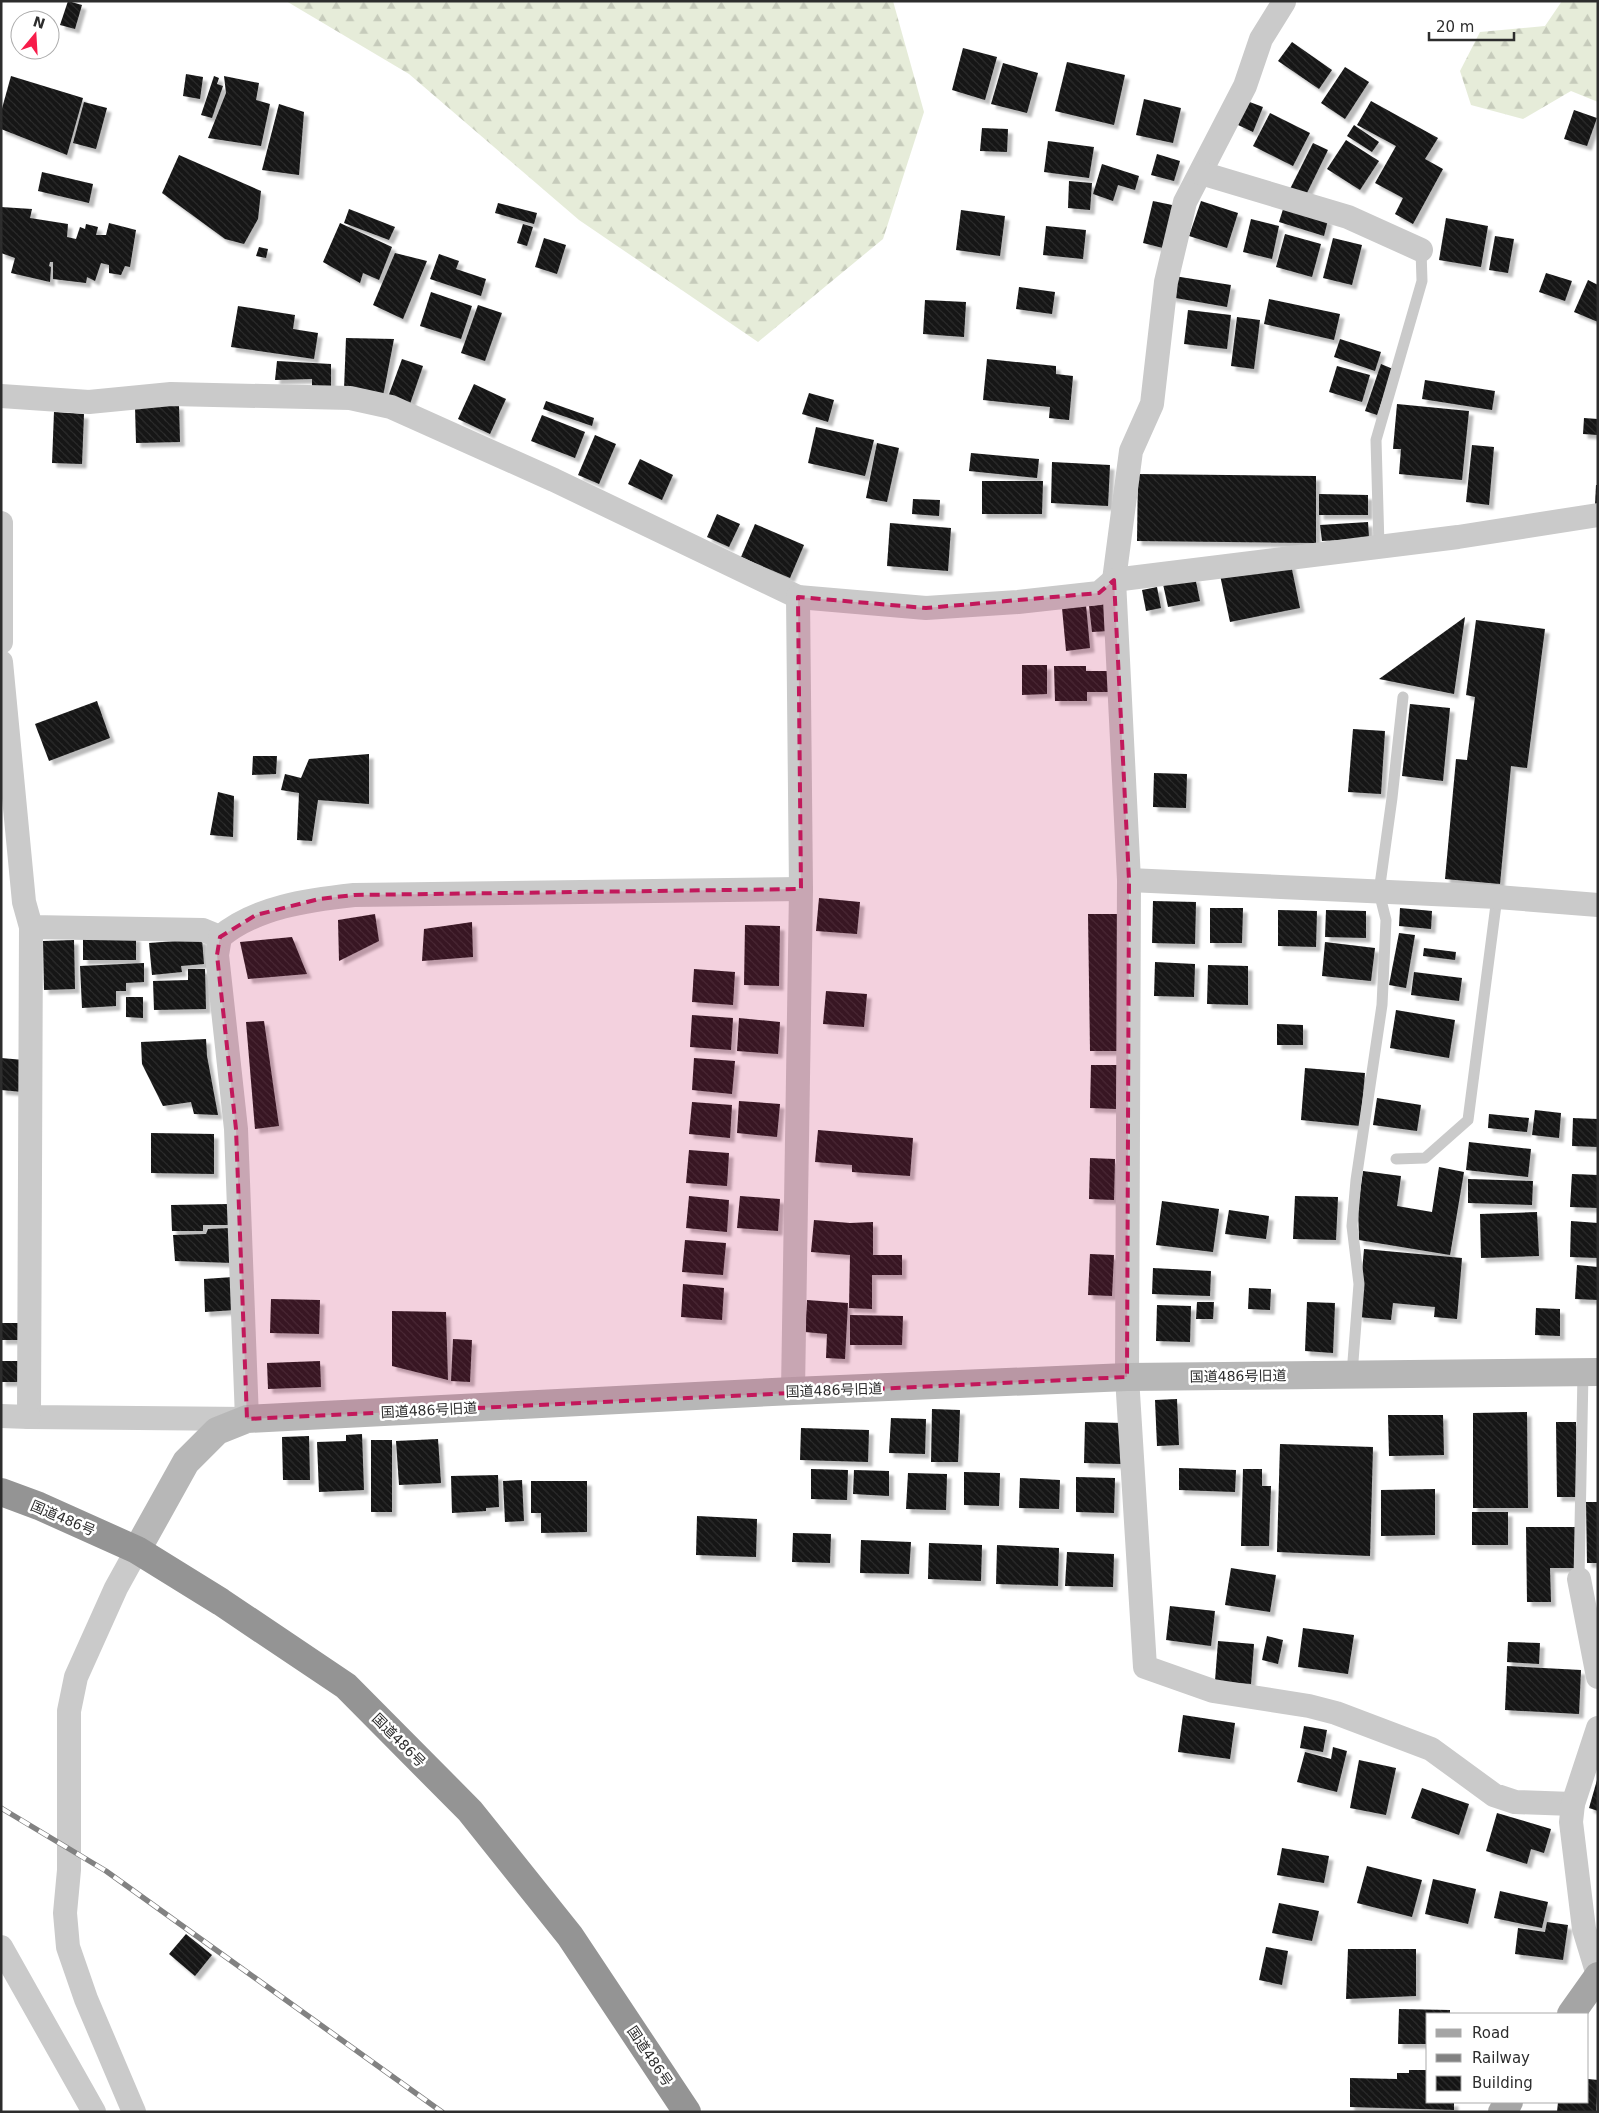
<svg xmlns="http://www.w3.org/2000/svg" width="1599" height="2113" font-family="'DejaVu Sans','Noto Sans JP',sans-serif">
<defs>
<pattern id="forest-firs" width="22" height="20" patternUnits="userSpaceOnUse" patternTransform="scale(1.25)"><rect width="22" height="20" fill="#e6ecd9"/><path d="M5 1l3.5 6h-7zM16 11l3.5 6h-7z" fill="#c6cbbb"/></pattern>
<pattern id="building-back-hatch" width="6" height="6" patternUnits="userSpaceOnUse" patternTransform="scale(1.25)"><rect width="6" height="6" fill="#141414"/><path d="M-1 5l2 2M0 0l6 6M5-1l2 2" fill="none" stroke="#2e2e2e"/></pattern>
<filter id="shadow"><feDropShadow dx="4.5" dy="4.5" stdDeviation="1" flood-color="#0004"/></filter>
</defs>
<rect width="100%" height="100%" fill="#fff"/>
<!-- forest -->
<g fill="url(#forest-firs)">
<path d="M286,1H893L924,112L883,239L758,342L579,220L409,74Z"/>
<path d="M1562,1H1598V102L1571,91L1523,119L1471,105L1460,71L1480,32L1545,26Z"/>
</g>
<!-- building -->
<g fill="url(#building-back-hatch)" filter="url(#shadow)">
<path d="M68,1L82,5L75,29L60,25Z"/>
<path d="M1292,42L1332,70L1319,89L1278,61Z"/>
<path d="M963,48L997,57L985,100L952,90Z"/>
<path d="M1067,62L1125,75L1114,125L1055,111Z"/>
<path d="M1003,63L1038,73L1027,113L991,104Z"/>
<path d="M1345,67L1369,82L1345,119L1321,103Z"/>
<path d="M186,74L203,77L200,99L183,96Z"/>
<path d="M11,76L83,98L67,155L1,129V112Z"/>
<path d="M214,76L219,78L217,84L223,86L212,118L201,115Z"/>
<path d="M224,76L259,83L256,100L270,104L261,146L208,138L226,93Z"/>
<path d="M1144,99L1181,108L1173,143L1136,135Z"/>
<path d="M1247,101L1263,107L1253,132L1238,125Z"/>
<path d="M1371,101L1438,138L1425,159L1443,169L1413,224L1395,214L1403,198L1375,183L1396,146L1357,125Z"/>
<path d="M84,102L107,108L96,149L73,143Z"/>
<path d="M279,104L304,112L299,175L262,170Z"/>
<path d="M1574,110L1597,118L1587,146L1564,139Z"/>
<path d="M1270,113L1310,133L1293,166L1253,146Z"/>
<path d="M1354,125L1379,142L1372,152L1347,136Z"/>
<path d="M982,128L1008,129L1007,152L980,151Z"/>
<path d="M1346,140L1379,161L1360,190L1327,169Z"/>
<path d="M1048,141L1094,147L1089,178L1044,172Z"/>
<path d="M1313,143L1328,150L1305,197L1290,189Z"/>
<path d="M1157,154L1180,161L1174,181L1151,175Z"/>
<path d="M179,155L261,191L258,219L244,244L225,239L162,193Z"/>
<path d="M1102,164L1139,176L1135,190L1118,185L1113,201L1093,194Z"/>
<path d="M42,172L93,184L89,203L38,191Z"/>
<path d="M1069,181L1092,183L1090,210L1068,208Z"/>
<path d="M1153,201L1177,206L1167,249L1143,243Z"/>
<path d="M1201,201L1238,213L1227,248L1189,236Z"/>
<path d="M498,203L537,213L534,224L495,213Z"/>
<path d="M1284,206L1328,220L1324,236L1279,222Z"/>
<path d="M1,207L32,209L30,218L68,224L67,237L76,239L80,227L85,229L86,224L98,227L96,235H106L109,223L136,230L130,267L125,266L121,275L109,273V265L101,263L95,281L87,277L86,283L53,279V262H50L49,266L51,267L50,282L11,273L15,258L1,253Z"/>
<path d="M349,209L395,227L389,240L344,223Z"/>
<path d="M961,210L1005,216L1000,256L956,250Z"/>
<path d="M1446,218L1488,226L1481,267L1439,260Z"/>
<path d="M1251,219L1279,226L1272,259L1243,252Z"/>
<path d="M340,223L392,247L379,280L363,273L360,283L323,262Z"/>
<path d="M523,224L533,227L527,246L517,243Z"/>
<path d="M1046,226L1086,230L1083,259L1043,255Z"/>
<path d="M1285,234L1321,244L1312,277L1276,267Z"/>
<path d="M1495,236L1514,239L1508,273L1489,270Z"/>
<path d="M544,238L566,245L557,274L535,267Z"/>
<path d="M1333,238L1362,245L1352,285L1323,278Z"/>
<path d="M259,247L268,249L266,258L256,256Z"/>
<path d="M395,253L427,261L403,319L373,305Z"/>
<path d="M439,254L459,261L456,269L486,279L481,296L430,279Z"/>
<path d="M1546,273L1572,281L1565,301L1539,292Z"/>
<path d="M1174,276L1231,285L1227,307L1170,297Z"/>
<path d="M1588,280L1598,285V322L1574,312Z"/>
<path d="M1019,287L1055,292L1052,314L1016,309Z"/>
<path d="M431,292L472,306L461,339L420,326Z"/>
<path d="M1269,299L1340,314L1334,340L1264,324Z"/>
<path d="M925,300L966,302L964,337L923,334Z"/>
<path d="M478,305L502,313L485,361L461,353Z"/>
<path d="M238,306L295,315L293,329L318,333L314,359L231,347Z"/>
<path d="M1188,310L1231,315L1227,349L1184,344Z"/>
<path d="M1237,317L1260,320L1254,369L1231,366Z"/>
<path d="M346,338L394,339L383,396L344,389Z"/>
<path d="M1340,339L1381,352L1375,371L1334,357Z"/>
<path d="M402,359L423,366L410,404L388,397Z"/>
<path d="M987,359L1056,366V374L1073,376L1069,420L1049,418L1050,407L983,400Z"/>
<path d="M277,361L331,364V388L312,387V379L275,380Z"/>
<path d="M1381,364L1393,369L1377,415L1365,411Z"/>
<path d="M1337,366L1370,375L1362,402L1329,392Z"/>
<path d="M1425,380L1495,391L1492,410L1422,399Z"/>
<path d="M474,384L506,399L490,434L458,419Z"/>
<path d="M809,393L834,400L828,422L802,414Z"/>
<path d="M546,401L594,418L592,426L543,409Z"/>
<path d="M1397,404L1469,411L1462,480L1399,474L1401,449H1393Z"/>
<path d="M179,405L180,442L136,443L135,407Z"/>
<path d="M54,412L84,414L82,464L52,463Z"/>
<path d="M542,415L585,432L575,458L531,441Z"/>
<path d="M1584,418L1598,419V435L1583,434Z"/>
<path d="M816,427L874,440L865,476L808,463Z"/>
<path d="M595,435L616,444L599,484L578,475Z"/>
<path d="M877,443L899,448L887,502L866,498Z"/>
<path d="M1472,445L1494,447L1489,505L1466,502Z"/>
<path d="M971,453L1039,459L1037,478L969,471Z"/>
<path d="M640,459L673,475L662,500L628,484Z"/>
<path d="M1052,462L1110,465L1108,506L1051,503Z"/>
<path d="M1138,474L1316,476V543L1137,541Z"/>
<path d="M982,481H1043L1042,514H982Z"/>
<path d="M1596,485H1598V505H1595Z"/>
<path d="M1319,494L1368,495V515H1319Z"/>
<path d="M913,499L940,500L939,516L912,514Z"/>
<path d="M717,514L740,524L729,547L707,537Z"/>
<path d="M1368,522L1369,538L1322,541L1320,525Z"/>
<path d="M890,523L951,528L948,571L887,566Z"/>
<path d="M755,524L804,545L790,578L741,557Z"/>
<path d="M1290,560L1300,608L1230,622L1220,575Z"/>
<path d="M1195,577L1200,601L1168,607L1163,584Z"/>
<path d="M1157,587L1161,608L1146,611L1142,590Z"/>
<path d="M1106,604L1109,631L1092,632L1089,606Z"/>
<path d="M1086,605L1090,648L1066,651L1062,608Z"/>
<path d="M1465,617L1454,694L1379,679Z"/>
<path d="M1476,620L1545,629L1527,768L1511,766L1500,884L1445,879L1456,759L1467,760L1475,697L1466,695Z"/>
<path d="M1022,665H1047V694L1022,695Z"/>
<path d="M1054,666H1086V671H1108V692H1087V701H1055Z"/>
<path d="M97,701L110,738L49,761L35,724Z"/>
<path d="M1410,704L1450,708L1443,781L1402,776Z"/>
<path d="M1353,729L1385,731L1381,794L1348,792Z"/>
<path d="M369,754V804L318,800L312,841L297,840L299,793L281,790L285,774L301,778L309,759Z"/>
<path d="M253,756H277L276,774L252,775Z"/>
<path d="M1154,773L1187,774L1186,808L1153,807Z"/>
<path d="M218,792L234,796L233,837L210,835Z"/>
<path d="M819,898L860,902L857,934L816,931Z"/>
<path d="M1153,901L1196,902L1195,944L1152,943Z"/>
<path d="M1210,908H1243L1242,943H1210Z"/>
<path d="M1400,908L1432,911L1431,929L1399,926Z"/>
<path d="M1278,910L1317,911L1316,947L1278,946Z"/>
<path d="M1326,910L1366,911V938L1325,937Z"/>
<path d="M375,914L379,941L339,961L338,920Z"/>
<path d="M1088,914H1117L1119,1051H1090Z"/>
<path d="M472,922L473,957L422,961L424,929Z"/>
<path d="M745,925L780,926L779,986L744,985Z"/>
<path d="M1399,933L1415,935L1406,988L1389,985Z"/>
<rect x="83" y="937" width="53" height="23"/>
<path d="M292,937L307,974L248,979L240,942Z"/>
<path d="M202,939L204,964L181,966L182,972L152,975L149,943Z"/>
<path d="M74,940L75,989L44,990L43,941Z"/>
<path d="M1325,942L1375,948L1371,981L1322,976Z"/>
<path d="M1424,948L1456,952L1455,960L1423,956Z"/>
<path d="M1155,962L1195,964L1194,997L1154,996Z"/>
<path d="M144,963V982L126,983V991H116V1006L82,1008L80,966Z"/>
<path d="M1208,965L1248,966V1005L1207,1004Z"/>
<path d="M188,969H205L206,1009L154,1010L153,981L188,980Z"/>
<path d="M694,969L735,972L733,1005L692,1002Z"/>
<path d="M1414,972L1462,978L1459,1001L1411,995Z"/>
<path d="M826,991L867,994L864,1027L823,1024Z"/>
<path d="M126,997H143V1018L126,1017Z"/>
<path d="M1396,1010L1455,1020L1449,1058L1390,1048Z"/>
<path d="M692,1015L733,1018L731,1050L690,1047Z"/>
<path d="M739,1018L780,1022L778,1054L737,1051Z"/>
<path d="M264,1021L279,1126L255,1129L246,1022Z"/>
<path d="M1277,1024L1303,1025V1045H1277Z"/>
<path d="M206,1039L207,1056L218,1115L194,1114L191,1102L163,1106L142,1064L141,1042Z"/>
<path d="M1,1058L24,1060L23,1092L1,1090Z"/>
<path d="M694,1058L735,1061L732,1094L692,1090Z"/>
<path d="M1091,1065H1117L1116,1109L1090,1108Z"/>
<path d="M1305,1068L1365,1073L1360,1126L1301,1120Z"/>
<path d="M1377,1098L1421,1105L1417,1131L1373,1125Z"/>
<path d="M739,1101L780,1104L777,1137L737,1133Z"/>
<path d="M692,1102L732,1105L730,1138L689,1134Z"/>
<path d="M1535,1110L1561,1113L1559,1138L1532,1135Z"/>
<path d="M1489,1114L1529,1118L1527,1132L1488,1128Z"/>
<path d="M1573,1118L1598,1119V1147L1572,1146Z"/>
<path d="M818,1130L913,1138L910,1176L852,1172V1165L815,1162Z"/>
<path d="M151,1133L214,1134V1174L151,1173Z"/>
<path d="M1469,1142L1531,1149L1528,1177L1466,1170Z"/>
<path d="M689,1150L729,1153L727,1186L686,1183Z"/>
<path d="M1090,1158L1115,1159L1114,1200L1089,1199Z"/>
<path d="M1439,1167L1464,1172L1450,1255L1359,1240L1358,1207L1363,1171L1401,1176L1397,1206L1432,1212Z"/>
<path d="M1572,1174L1598,1175V1208L1570,1207Z"/>
<path d="M1468,1179L1533,1181L1532,1205L1468,1203Z"/>
<path d="M689,1196L729,1200L727,1232L686,1228Z"/>
<path d="M740,1196L780,1199L778,1231L737,1228Z"/>
<path d="M1295,1196L1338,1197L1336,1240L1293,1239Z"/>
<path d="M1162,1201L1219,1209L1213,1252L1156,1245Z"/>
<path d="M229,1204V1225H203V1231H172L171,1205Z"/>
<path d="M1229,1210L1269,1216L1266,1239L1225,1234Z"/>
<path d="M1537,1212L1539,1256L1481,1258L1480,1214Z"/>
<path d="M814,1220L850,1223L873,1222V1255H902V1275H872V1309L849,1308L850,1255L811,1252Z"/>
<path d="M1571,1221L1598,1223V1258L1570,1257Z"/>
<path d="M230,1228L233,1263L175,1261L173,1235L206,1234L208,1229Z"/>
<path d="M685,1240L726,1243L723,1275L682,1272Z"/>
<path d="M1364,1249L1462,1258L1457,1319L1434,1317L1435,1307L1393,1303L1391,1320L1358,1317Z"/>
<path d="M1090,1254L1114,1255L1112,1296L1088,1295Z"/>
<path d="M1577,1265L1598,1267V1300L1575,1299Z"/>
<path d="M1153,1268L1211,1271L1210,1296L1152,1294Z"/>
<path d="M233,1277L235,1310L205,1312L204,1279Z"/>
<path d="M683,1284L724,1288L722,1320L681,1317Z"/>
<path d="M1249,1288L1271,1289L1270,1310L1248,1309Z"/>
<path d="M271,1299L320,1300L319,1334L270,1333Z"/>
<path d="M807,1300L848,1303L845,1359L826,1358L827,1334L805,1332Z"/>
<path d="M1197,1302H1214L1213,1319H1196Z"/>
<path d="M1307,1302L1335,1303L1333,1353L1305,1351Z"/>
<path d="M1157,1305L1191,1306L1190,1342L1156,1341Z"/>
<path d="M1536,1308L1560,1309V1336L1535,1335Z"/>
<path d="M392,1311L446,1312L448,1380L392,1366Z"/>
<path d="M850,1315L903,1316L902,1345H850Z"/>
<rect x="1" y="1323" width="18" height="17"/>
<path d="M453,1339L472,1340L470,1382L451,1381Z"/>
<rect x="1" y="1361" width="23" height="21"/>
<path d="M320,1361L321,1387L268,1389L267,1363Z"/>
<path d="M1177,1399L1179,1445L1157,1446L1155,1400Z"/>
<path d="M932,1409L960,1410L958,1462H931Z"/>
<path d="M1527,1412L1528,1508H1473V1413Z"/>
<path d="M1388,1415H1443L1444,1455L1389,1456Z"/>
<path d="M891,1418L926,1419L925,1454L889,1453Z"/>
<path d="M1085,1422L1122,1423L1121,1464L1084,1463Z"/>
<path d="M1556,1422H1576L1577,1497H1557Z"/>
<path d="M801,1428L869,1430L868,1462L800,1460Z"/>
<path d="M362,1434L364,1490L319,1492L317,1442L346,1441V1435Z"/>
<path d="M309,1436L310,1480H283L282,1437Z"/>
<path d="M438,1439L441,1483L399,1485L396,1441Z"/>
<rect x="371" y="1440" width="21" height="72"/>
<path d="M1280,1444L1373,1447L1370,1556L1277,1552Z"/>
<path d="M1179,1468L1236,1470L1235,1492L1179,1490Z"/>
<path d="M811,1469L848,1470L847,1500L811,1499Z"/>
<path d="M1243,1469H1262V1486H1271L1269,1546H1241Z"/>
<path d="M854,1470L889,1471V1496L853,1494Z"/>
<path d="M964,1472L1000,1473L999,1506L964,1505Z"/>
<path d="M908,1473L947,1474L946,1510L906,1509Z"/>
<path d="M498,1475L499,1507L486,1508V1511L452,1513L451,1476Z"/>
<path d="M1076,1477L1115,1478L1114,1513L1076,1512Z"/>
<path d="M1020,1478L1060,1480L1059,1509L1019,1508Z"/>
<path d="M522,1480L524,1521L505,1522L503,1481Z"/>
<path d="M531,1481H587V1532L541,1533V1513H531Z"/>
<path d="M1435,1489V1535L1381,1536V1490Z"/>
<path d="M1586,1502H1598V1563H1587Z"/>
<rect x="1472" y="1512" width="36" height="33"/>
<path d="M697,1516L757,1519L756,1557L696,1555Z"/>
<path d="M1526,1527H1576V1568H1550L1551,1602H1527Z"/>
<path d="M793,1533L831,1534L830,1563L792,1562Z"/>
<path d="M861,1540L911,1542L909,1574L860,1573Z"/>
<path d="M929,1543L982,1545L981,1581L928,1579Z"/>
<path d="M997,1545L1059,1548L1058,1586L996,1584Z"/>
<path d="M1067,1552L1114,1554L1113,1587L1065,1586Z"/>
<path d="M1231,1568L1276,1575L1270,1612L1225,1605Z"/>
<path d="M1170,1606L1215,1611L1211,1646L1166,1640Z"/>
<path d="M1303,1628L1354,1635L1348,1674L1298,1667Z"/>
<path d="M1267,1636L1283,1640L1278,1664L1262,1660Z"/>
<path d="M1218,1641L1254,1644L1251,1684L1215,1681Z"/>
<path d="M1508,1642L1540,1643L1539,1664L1507,1662Z"/>
<path d="M1507,1666L1581,1670L1579,1714L1505,1710Z"/>
<path d="M1183,1715L1235,1723L1230,1759L1178,1752Z"/>
<path d="M1304,1726L1327,1730L1323,1752L1300,1748Z"/>
<path d="M1333,1747L1347,1751L1337,1792L1297,1782L1305,1752L1331,1759Z"/>
<path d="M1359,1760L1396,1768L1386,1815L1350,1808Z"/>
<path d="M1597,1780H1598V1811L1589,1808Z"/>
<path d="M1422,1788L1469,1804L1459,1835L1411,1818Z"/>
<path d="M1497,1813L1551,1829L1544,1853L1531,1849L1527,1864L1486,1851Z"/>
<path d="M1282,1848L1329,1856L1324,1883L1277,1875Z"/>
<path d="M1367,1866L1422,1880L1412,1917L1357,1903Z"/>
<path d="M1433,1879L1476,1889L1468,1924L1425,1914Z"/>
<path d="M1500,1891L1548,1902L1542,1928L1494,1918Z"/>
<path d="M1279,1903L1319,1911L1312,1941L1272,1933Z"/>
<path d="M1547,1922L1568,1925L1563,1960L1515,1954L1518,1928L1545,1932Z"/>
<path d="M186,1934L212,1955L195,1976L169,1954Z"/>
<path d="M1266,1947L1288,1951L1282,1985L1259,1980Z"/>
<path d="M1348,1949H1416V1996L1346,1999Z"/>
<path d="M1399,2009L1450,2010V2014H1428V2044H1398Z"/>
<path d="M1409,2070H1428V2102H1454V2110L1350,2107V2078L1397,2079V2073H1409Z"/>
<path d="M1588,2079L1598,2080L1596,2112H1557L1558,2102H1588Z"/>
</g>
<g fill="none" stroke-linecap="round" stroke-linejoin="round">
<!-- lane -->
<g stroke="#cacaca" stroke-width="11">
<path d="M1379,546L1376,440L1422,281L1421,250"/>
<path d="M1396,1159L1425,1158L1468,1120L1497,897"/>
<path d="M1352,1374L1359,1284L1352,1226L1356,1180L1382,1005L1386,920L1379,892L1392,798L1403,697"/>
<path d="M1579,1579L1583,1373"/>
</g>
<!-- street -->
<g stroke="#cacaca" stroke-width="24">
<path d="M1284,2L1261,39L1245,86L1185,202L1166,282L1152,404L1131,451L1114,580L1129,880L1127,1377L1145,1667L1213,1691L1309,1706L1336,1713L1431,1749L1494,1795L1515,1802L1573,1804"/>
<path d="M1201,173L1348,217L1421,250"/>
<path d="M1,396L89,402L171,394L350,398L391,407L554,480L798,597L926,608L1018,602L1099,593L1114,580L1458,537L1598,515"/>
<path d="M1,523V642"/>
<path d="M1,662L24,902L31,927L203,930L220,937L217,955L236,1129L247,1419L29,1417L31,927"/>
<path d="M1129,880L1497,897L1598,905"/>
<path d="M220,937C256,907 308,900 354,895L801,889"/>
<path d="M793,1391L801,889L798,597"/>
<path d="M1,1416L29,1417"/>
<path d="M1579,1579L1598,1677"/>
<path d="M1598,1728L1573,1804L1571,1822L1584,1929L1598,1975"/>
<path d="M1,1947L94,2112"/>
<path d="M134,2112L86,1999L68,1947L65,1913L69,1870V1711L76,1677L116,1588L137,1550"/>
</g>
<!-- secondary -->
<path stroke="#b7b7b7" stroke-width="28" d="M137,1550L186,1462L217,1431L247,1419L793,1391L1127,1377L1598,1372"/>
<!-- primary -->
<g stroke="#a5a5a5" stroke-width="28">
<path d="M1571,2014L1598,1976"/>
<path d="M1502,2112L1509,2102"/>
</g>
<!-- highway -->
<path stroke="#949494" stroke-width="28" d="M1,1492L39,1506L137,1550L221,1602L346,1686L470,1811L570,1936L687,2112"/>
<!-- rail casing -->
<g stroke="#828282" stroke-width="5.5">
<path id="rail" d="M1,1808L106,1871L442,2112"/>
</g>
<!-- rail -->
<use href="#rail" stroke="#fff" stroke-width="4" stroke-dasharray="11" stroke-linecap="butt"/>
</g>
<!-- marked area -->
<path fill="#c2185b" fill-opacity="0.2" stroke="#c2185b" stroke-width="4" stroke-dasharray="10 6" stroke-linejoin="round" d="M1114,580L1129,880L1127,1377L247,1419L236,1129L217,955L220,937L256,915L319,899L354,895L801,889L798,597L926,608L1099,593Z"/>
<g text-anchor="middle" dominant-baseline="central" stroke-width="5" stroke-linejoin="round" paint-order="stroke">
<!-- street labels -->
<g font-size="14" fill="#2d2d2d" stroke="#fff">
<text transform="translate(1238 1376) rotate(-1)">国道486号旧道</text>
<text transform="translate(834 1390) rotate(-2)">国道486号旧道</text>
<text transform="translate(429 1410) rotate(-3)">国道486号旧道</text>
<text transform="translate(63 1518) rotate(23)">国道486号</text>
<text transform="translate(399 1740) rotate(45)">国道486号</text>
<text transform="translate(650 2056) rotate(56)">国道486号</text>
</g>
</g>
<!-- border -->
<rect width="1599" height="2113" fill="none" stroke="#2d2d2d" stroke-width="5"/>
<!-- legend -->
<rect x="1426" y="2013" width="162" height="90" fill="#ffffff" stroke="#ababab"/>
<rect x="1436" y="2029" width="25" height="8" fill="#a5a5a5" stroke="#ababab"/>
<text x="1472" y="2038" font-size="15" fill="#2d2d2d">Road</text>
<rect x="1436" y="2054" width="25" height="8" fill="#828282" stroke="#ababab"/>
<text x="1472" y="2063" font-size="15" fill="#2d2d2d">Railway</text>
<rect x="1436" y="2076" width="25" height="15" fill="url(#building-back-hatch)" stroke="#ababab"/>
<text x="1472" y="2088" font-size="15" fill="#2d2d2d">Building</text>
<!-- north arrow -->
<g transform="translate(35 35) rotate(18)"><circle r="24" fill="#ffffff" stroke="#ababab"/>
<path d="M0-4L9 19L0 12L-9 19Z" fill="#f71c4a"/>
<text y="-8" font-size="14" font-weight="bold" text-anchor="middle" fill="#2d2d2d">N</text>
</g>
<!-- scale -->
<path d="M1429 32v8h85v-8" fill="none" stroke="#2d2d2d" stroke-width="2.5"/>
<text x="1436" y="32" font-size="15" fill="#2d2d2d" stroke="#ffffff" stroke-width="4" paint-order="stroke">20 m</text>
</svg>
